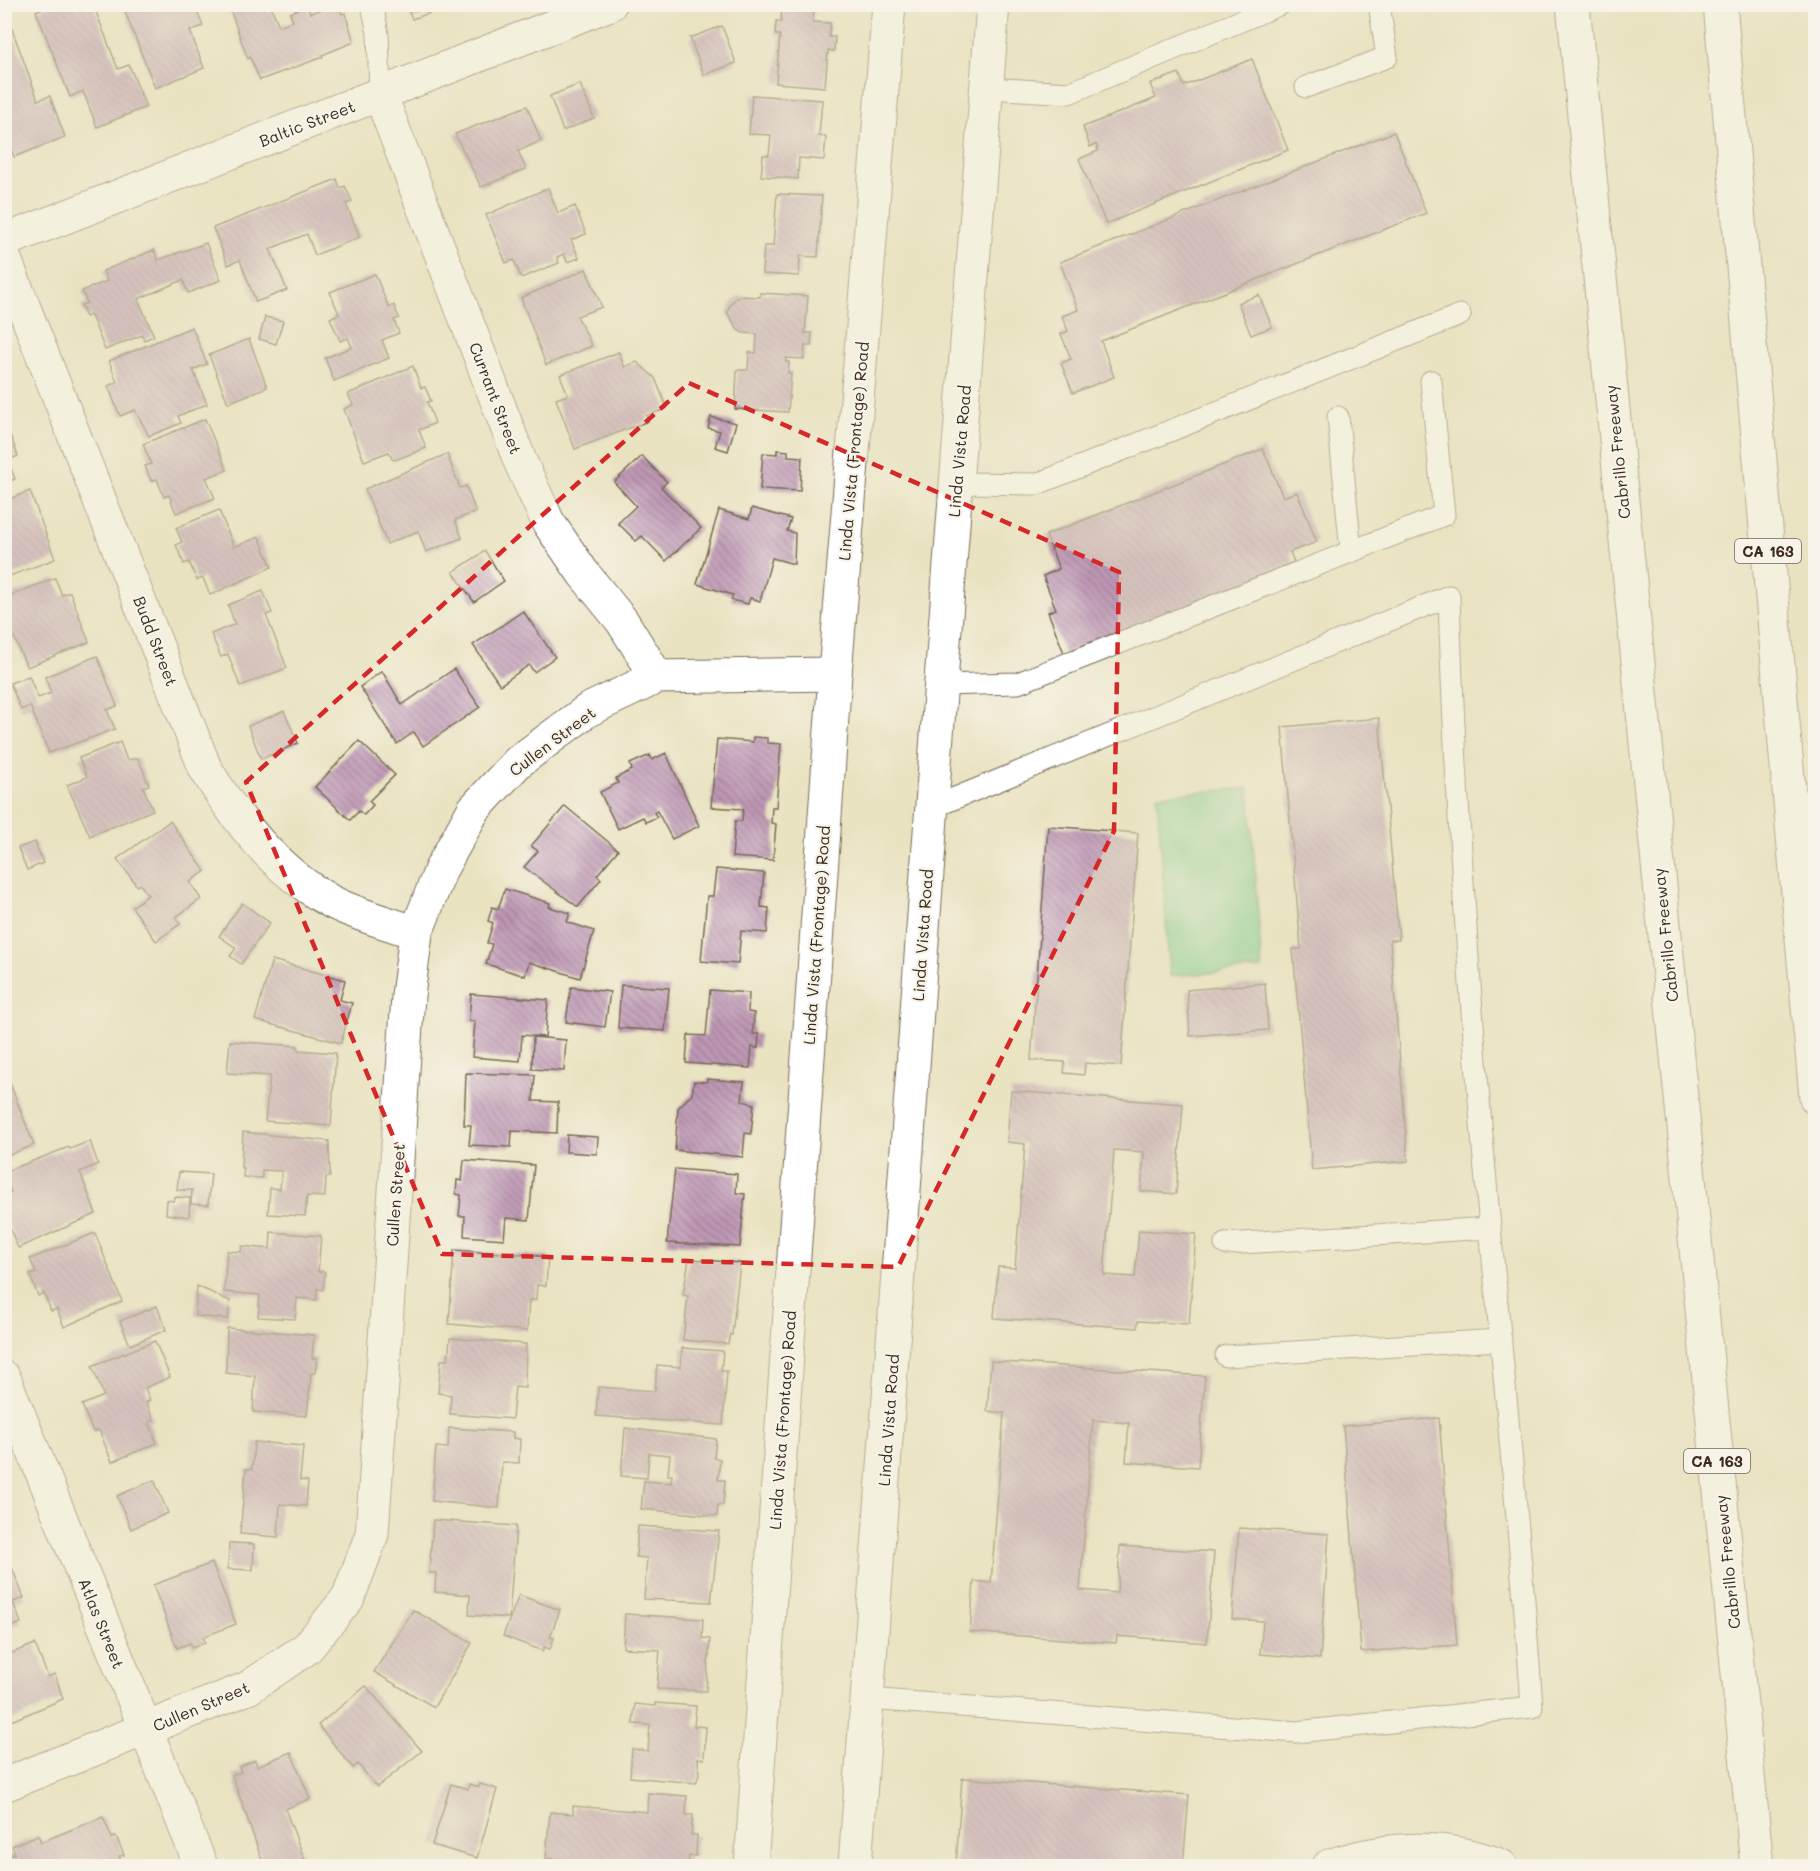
<svg xmlns="http://www.w3.org/2000/svg" width="1820" height="1871" font-family="Mali,sans-serif">
<defs>
<pattern id="building-back-hatch" width="6" height="6" patternUnits="userSpaceOnUse" patternTransform="scale(1.5)"><rect width="6" height="6" fill="#be98b5"/><path d="M-1 5l2 2M0 0l6 6M5-1l2 2" fill="none" stroke="#9c7c93"/></pattern>
</defs>
<rect width="100%" height="100%" fill="#f7f3e8"/>
<filter id="ink" filterUnits="userSpaceOnUse"><feTurbulence type="fractalNoise" baseFrequency=".0167" numOctaves="2"/><feDisplacementMap in="SourceGraphic" scale="12" xChannelSelector="R" yChannelSelector="G"/><feConvolveMatrix kernelMatrix="1 2 1 2 8 2 1 2 1" color-interpolation-filters="sRGB"/></filter>
<filter id="wash" filterUnits="userSpaceOnUse"><feTurbulence type="fractalNoise" baseFrequency=".008" numOctaves="4" result="noise"/><feDisplacementMap in="SourceGraphic" scale="24" xChannelSelector="R" yChannelSelector="G"/><feGaussianBlur stdDeviation="1.35" result="paint"/><feColorMatrix in="noise" values="0 0 0 0 0 0 0 0 0 0 0 0 0 0 0 0 0 1.4 0 .05"/><feComposite in="paint" operator="in"/></filter>
<g filter="url(#wash)">
<rect width="100%" height="100%" fill="#eae3c2"/>
<!-- garden -->
<path fill="#77cc90" stroke="#597b57" stroke-width="1.5" d="M1249,788L1262,969L1170,976L1157,795Z"/>
<g id="blocks">
<!-- building -->
<g fill="url(#building-back-hatch)">
<path d="M52,4H93L118,69L129,65L146,107L97,127L83,91L70,97L36,11Z"/>
<path d="M122,4H194L203,26L190,31L204,68L155,88Z"/>
<path d="M228,4H270L279,26L293,21L290,13L307,6L310,13L338,4L342,14L345,13L354,42L322,55L323,57L260,80L250,57L248,59Z"/>
<path d="M782,4H814L813,22L830,23L829,37H835L834,51L828,50L825,87L776,83L780,35H775L776,21L781,22Z"/>
<path d="M406,5H454L412,19Z"/>
<path d="M9,21L38,100L50,96L65,137L14,157L4,132V23Z"/>
<path d="M722,26L736,63L704,75L690,38Z"/>
<path d="M1252,59L1288,150L1106,224L1079,159L1098,151L1096,144L1090,147L1083,127L1156,98L1150,84L1179,73L1184,86Z"/>
<path d="M580,84L594,118L563,131L550,96Z"/>
<path d="M752,95L822,100L819,136L826,137L824,160L799,158L798,179L761,176L763,155H769L771,135L749,134Z"/>
<path d="M527,106L541,141L518,151L526,169L481,187L455,134Z"/>
<path d="M1394,132L1426,213L1101,341L1114,377L1073,393L1061,363L1071,359L1061,334L1068,331L1062,316L1078,310L1060,262Z"/>
<path d="M337,179L340,188L345,186L352,201L346,204L360,237L315,255L307,234L270,249L287,290L256,302L240,260L228,265L213,228Z"/>
<path d="M548,188L558,213L575,206L586,234L571,240L579,258L567,262L564,254L557,257L559,263L521,278L514,260L506,263L486,215Z"/>
<path d="M777,194L822,196L818,257L800,256L799,276L762,274L764,246H773Z"/>
<path d="M206,243L221,280L188,293L183,280L138,299L154,336L144,340L142,335L105,350L91,315L86,317L81,305L87,303L82,291L107,281L103,271L154,250L158,260Z"/>
<path d="M586,269L602,307L577,316L592,346L546,365L521,298Z"/>
<path d="M375,274L389,308L394,305L399,318L394,320L399,333L382,340L389,358L334,381L325,358L352,347L348,338L340,341L330,318L339,314L330,292Z"/>
<path d="M760,293L808,296L805,333H812L811,346H805L804,359L786,358V362H789L788,373H791L788,412L735,409L737,370H748L749,352L756,353L757,334L743,333L738,330L727,312L732,302L739,296L760,297Z"/>
<path d="M1259,295L1272,327L1251,335L1238,303Z"/>
<path d="M265,317L283,321L276,344L259,339Z"/>
<path d="M192,327L207,364L193,370L207,404L178,416L181,423L149,436L135,410L120,416L108,386L117,382L109,361Z"/>
<path d="M249,339L267,387L228,403L209,355Z"/>
<path d="M619,352L624,367L637,362L655,378L667,408L646,416L648,421L575,449L556,399L568,395L560,375Z"/>
<path d="M413,366L421,388L425,387L431,401L427,402L435,423L419,430L426,448L395,460L392,459L389,452L364,461L344,409L353,405L348,394Z"/>
<path d="M711,417L736,423L728,451L715,447L720,431L708,428Z"/>
<path d="M205,419L227,470L206,478L215,498L176,513L169,495L164,497L157,479L151,481L145,466L151,464L143,444Z"/>
<path d="M5,421L18,456L8,460L15,479L4,483Z"/>
<path d="M1263,449L1283,497L1297,492L1317,542L1290,552L1294,562L1064,653L1048,612L1056,609L1043,576L1059,569L1046,535Z"/>
<path d="M777,450L788,451V456L802,457L800,491L760,489L763,453L777,454Z"/>
<path d="M447,454L460,488L466,486L476,512L455,520L462,538L426,552L418,531L387,544L365,489Z"/>
<path d="M642,456L667,482L661,487L701,528L666,561L642,536L636,541L618,523L636,506L614,482Z"/>
<path d="M30,491L55,559L4,578V501Z"/>
<path d="M752,508L791,519L787,531L795,533L794,564L772,558L760,601L750,598L748,604L731,600L733,595L697,584L719,510L749,519Z"/>
<path d="M219,510L234,547L259,537L272,567L210,595L203,578L197,580L189,562L184,564L176,545L182,542L176,528Z"/>
<path d="M485,551L504,581L474,602L453,572Z"/>
<path d="M55,578L62,595L70,592L89,642L27,667L4,615V598Z"/>
<path d="M263,591L272,613L266,615L287,668L240,686L228,654L221,657L211,634L235,624L228,605Z"/>
<path d="M523,611L555,657L534,672L529,665L500,685L473,645Z"/>
<path d="M97,656L117,706L107,710L115,729L49,753L30,706L21,710L10,683L29,676L38,698L51,693L45,677Z"/>
<path d="M454,669L480,707L423,746L414,732L397,744L360,687L382,671L402,705Z"/>
<path d="M284,711L298,743L261,759L248,726Z"/>
<path d="M1379,718L1399,940H1390L1408,1161L1312,1170L1293,949H1301L1282,727Z"/>
<path d="M753,737L767,738V743L781,744L776,807H772L771,823L776,824L773,860L732,857L735,821H742L743,809L711,807L717,739L753,742Z"/>
<path d="M359,741L395,775L369,801L373,805L364,815L359,811L350,820L315,787Z"/>
<path d="M120,742L127,760L138,758L149,785L143,787L153,810L90,836L67,785L87,777L79,758Z"/>
<path d="M666,753L699,826L672,839L657,811L654,813L657,817L646,822L643,817L618,829L600,792L618,783L616,778L632,770L630,764L650,755L652,760Z"/>
<path d="M565,806L618,850L597,875L601,879L578,907L524,867L538,851L531,846Z"/>
<path d="M170,821L205,871L190,882L201,899L176,917L180,924L156,941L132,907L148,895L140,884L137,886L117,859Z"/>
<path d="M1048,826L1138,833L1121,1066L1085,1063L1084,1075L1064,1073L1065,1062L1031,1060Z"/>
<path d="M35,842L43,863L27,870L18,848Z"/>
<path d="M716,869L764,873L761,907L769,908L767,933L741,931L738,964L701,961L707,896H713Z"/>
<path d="M505,889L550,903L549,907L570,913L567,922L594,931L580,978L529,962L525,976L486,964L492,944L487,943L493,923L488,921L492,907L498,909Z"/>
<path d="M242,903L270,923L241,964L230,956L236,948L219,936Z"/>
<path d="M272,960L345,980L340,1000L352,1003L341,1043L255,1020Z"/>
<path d="M1265,983L1268,1030L1190,1036L1187,990Z"/>
<path d="M621,985L669,988L665,1031L618,1028Z"/>
<path d="M571,987L610,992L605,1027L566,1022Z"/>
<path d="M710,990L749,993L748,1012L754,1013L753,1034H759L758,1048L752,1047L750,1068L686,1063L688,1035L706,1036Z"/>
<path d="M471,994L548,1000L545,1037L522,1035L520,1061L472,1057L475,1022L469,1021Z"/>
<path d="M533,1037L566,1040L564,1071L532,1069Z"/>
<path d="M230,1041L298,1046V1050L336,1053L331,1126L265,1121L270,1076L227,1073Z"/>
<path d="M466,1073L535,1075L533,1101L558,1102L557,1133L512,1131L511,1147L469,1145L471,1125H464Z"/>
<path d="M8,1078L34,1145L4,1157V1079Z"/>
<path d="M707,1079L744,1082L742,1101L754,1104L751,1134L745,1133L743,1157L675,1150L678,1108L692,1094L694,1081L707,1082Z"/>
<path d="M1011,1091L1183,1104L1176,1194L1141,1191L1144,1152L1114,1150L1104,1275L1135,1277L1139,1230L1196,1234L1189,1324L1138,1321L1137,1328L994,1318L998,1267L1015,1268L1025,1144L1007,1142Z"/>
<path d="M243,1132L329,1141L330,1177H326L325,1197L307,1196L305,1216L268,1214L270,1188L280,1189L282,1171L262,1170V1178L243,1177L244,1168H241Z"/>
<path d="M567,1135L598,1137L597,1154L566,1152Z"/>
<path d="M90,1141L98,1164L80,1172L96,1214L18,1248L4,1214V1195L11,1192L4,1172L69,1147L70,1149Z"/>
<path d="M464,1160L534,1165L529,1220L506,1218L504,1239L464,1236L465,1216H459L461,1195L456,1194L457,1180L462,1181Z"/>
<path d="M675,1169L737,1174L736,1193L745,1194L740,1247L667,1243Z"/>
<path d="M179,1172L211,1174L208,1205L191,1204L192,1190H177Z"/>
<path d="M175,1197L190,1198L189,1217L166,1214L167,1200L174,1201Z"/>
<path d="M271,1232L321,1236L318,1272H325L323,1290L317,1289V1300L297,1298L295,1319L258,1317L260,1295L224,1292L227,1251L241,1252L242,1246L270,1249Z"/>
<path d="M95,1233L122,1301L64,1327L57,1309L51,1311L44,1293L38,1296L30,1275L36,1273L30,1259Z"/>
<path d="M454,1250L548,1257L546,1286L537,1285L536,1300H529L527,1331L449,1324Z"/>
<path d="M689,1259L740,1263L732,1335L730,1334L728,1344L683,1340L688,1296L683,1295Z"/>
<path d="M197,1286L230,1301L228,1319L195,1316Z"/>
<path d="M157,1306L166,1330L130,1345L120,1321Z"/>
<path d="M227,1328L314,1335L312,1358H317L315,1373H311L307,1416L253,1412L255,1376L226,1373Z"/>
<path d="M450,1338L526,1344L525,1388L515,1387L512,1419L450,1414L451,1395L438,1393L441,1360H448Z"/>
<path d="M155,1341L170,1377L145,1388L150,1400L146,1402L154,1420L149,1422L157,1443L112,1462L99,1430L93,1432L82,1405L104,1396L92,1366Z"/>
<path d="M682,1348L723,1351L721,1371H727L723,1425L596,1416L598,1387L655,1391L657,1365L681,1367Z"/>
<path d="M991,1361L1205,1376L1198,1467L1126,1462L1129,1423L1093,1420L1080,1590L1117,1593L1120,1546L1214,1552L1207,1643L1117,1636L1116,1643L970,1632L974,1581L991,1583L1004,1413L987,1411Z"/>
<path d="M1439,1418L1457,1645L1361,1652L1343,1426Z"/>
<path d="M449,1428L513,1432V1438L520,1439L519,1463L502,1462L499,1508L432,1501L436,1447L448,1448Z"/>
<path d="M625,1428L716,1439L714,1458L720,1459L718,1480H725L723,1505H718L717,1516L641,1509L644,1481L671,1483L672,1475H668L670,1455L649,1453L647,1478L621,1476Z"/>
<path d="M254,1442L303,1446L300,1480L308,1481L306,1506L280,1504L278,1537L240,1534L246,1469H252Z"/>
<path d="M154,1480L168,1513L131,1529L117,1496Z"/>
<path d="M433,1520L516,1526L509,1618L469,1615L470,1595L435,1592L436,1573H429Z"/>
<path d="M638,1526L719,1531L711,1602L644,1599L647,1558L636,1557Z"/>
<path d="M1239,1528L1329,1534L1320,1659L1260,1654L1263,1621L1232,1619Z"/>
<path d="M229,1543L254,1544L253,1570L228,1569Z"/>
<path d="M5,1550L24,1598L13,1602L21,1623L4,1630Z"/>
<path d="M212,1563L236,1624L203,1637L205,1642L192,1648L190,1643L177,1648L153,1585Z"/>
<path d="M519,1595L560,1610L550,1637L554,1638L550,1649L544,1647L543,1651L503,1636Z"/>
<path d="M413,1610L472,1643L434,1707L374,1672Z"/>
<path d="M625,1614L703,1619L702,1638L710,1639L706,1691L657,1689L660,1650L623,1648Z"/>
<path d="M35,1644L48,1677L55,1674L63,1699L4,1724V1656Z"/>
<path d="M366,1686L422,1751L377,1787L358,1764L353,1768L318,1725Z"/>
<path d="M655,1703L696,1706L694,1726L706,1727L704,1759L698,1758L699,1775L696,1783L630,1777L632,1749L648,1751L650,1725L633,1724L635,1704L655,1706Z"/>
<path d="M291,1752L310,1799L285,1809L306,1863L296,1866H264L232,1775L241,1772L239,1767L255,1760L257,1766Z"/>
<path d="M962,1778L1189,1795L1183,1866H956Z"/>
<path d="M451,1784L468,1789L469,1784L479,1787L480,1784L497,1789L477,1858L432,1845Z"/>
<path d="M648,1793L687,1796L686,1815H693L691,1835H697L696,1856H689L688,1866H614L546,1858L550,1812L573,1814V1806L647,1812Z"/>
<path d="M103,1817L112,1838L116,1836L124,1855L119,1856L123,1866H4V1857L15,1853L12,1846L38,1835L41,1842Z"/>
</g>
</g>
</g>
<g filter="url(#ink)">
<use href="#blocks" fill-opacity="0" stroke="#786b57" stroke-width="1.5"/>
<g fill="none" stroke-linecap="round" stroke-linejoin="round">
<!-- service casing -->
<g stroke="#786b57" stroke-width="23">
<g id="service">
<path d="M372,4L378,34L380,94"/>
<path d="M1306,87L1387,57L1379,4"/>
<path d="M987,88L1069,93L1281,4"/>
<path d="M1338,417L1351,552"/>
<path d="M956,483L1037,484L1460,315"/>
<path d="M941,685L1018,683L1444,515L1431,381"/>
<path d="M1225,1244L1490,1228"/>
<path d="M1226,1356L1501,1340"/>
<path d="M868,1699L1297,1732L1532,1707C1521,1539 1503,1372 1488,1205C1470,1002 1455,799 1449,596L931,808"/>
</g>
</g>
<!-- minor casing -->
<g stroke="#786b57" stroke-width="35">
<g id="minor">
<path d="M380,94L520,461L548,522L583,573L622,621L657,677"/>
<path d="M4,241L610,4"/>
<path d="M4,257L205,768C237,821 275,870 330,901C356,915 389,923 416,933"/>
<path d="M4,1378L201,1866"/>
<path d="M4,1785L248,1688L307,1648L348,1598L372,1534L408,996L416,933L441,869L474,809L518,762L588,710L657,677L835,674"/>
<path d="M751,1866L835,674L889,4"/>
</g>
</g>
<!-- primary casing -->
<g stroke="#786b57" stroke-width="35">
<path id="primary" d="M855,1866L940,694L993,4"/>
</g>
<!-- motorway casing -->
<g stroke="#786b57" stroke-width="35">
<g id="motorway">
<path d="M1573,4L1757,1866"/>
<path d="M1720,4L1816,1098"/>
<path d="M1329,1866C1386,1847 1444,1843 1501,1866"/>
</g>
</g>
<!-- service -->
<use href="#service" stroke="#fff" stroke-width="21"/>
<!-- minor -->
<use href="#minor" stroke="#fff" stroke-width="33"/>
<!-- primary -->
<use href="#primary" stroke="#fff" stroke-width="33"/>
<!-- motorway -->
<use href="#motorway" stroke="#fff" stroke-width="33"/>
</g>
</g>
<!-- marked area -->
<path d="M0 0H1820V1871H0ZM689,383L1119,572L1114,831L898,1267L442,1254L246,782Z" fill="#eae3c2" fill-opacity=".55" fill-rule="evenodd"/>
<path fill="none" stroke="#d62828" stroke-width="4.5" stroke-dasharray="12 8" stroke-linejoin="round" d="M689,383L1119,572L1114,831L898,1267L442,1254L246,782Z"/>
<g text-anchor="middle" dominant-baseline="central" stroke-width="4.5" stroke-linejoin="round" paint-order="stroke">
<!-- shield labels -->
<g fill="#f7f3e8" stroke="#73665b" stroke-width="1.5">
<rect x="1735" y="539" width="66" height="24" rx="4.5"/>
<rect x="1684" y="1449" width="66" height="24" rx="4.5"/>
</g>
<g font-size="15" font-weight="bold" fill="#3b2a1e">
<text x="1768" y="551">CA 163</text>
<text x="1717" y="1461">CA 163</text>
</g>
<!-- street labels -->
<g font-size="16" fill="#3b2a1e" stroke="#f7f3e8">
<text transform="translate(307 123) rotate(-21)">Baltic Street</text>
<text transform="translate(496 398) rotate(69)">Currant Street</text>
<text transform="translate(853 451) rotate(-85)">Linda Vista (Frontage) Road</text>
<text transform="translate(959 451) rotate(-85)">Linda Vista Road</text>
<text transform="translate(1617 452) rotate(-96)">Cabrillo Freeway</text>
<text transform="translate(156 641) rotate(69)">Budd Street</text>
<text transform="translate(552 741) rotate(-37)">Cullen Street</text>
<text transform="translate(816 935) rotate(-86)">Linda Vista (Frontage) Road</text>
<text transform="translate(922 935) rotate(-86)">Linda Vista Road</text>
<text transform="translate(1665 935) rotate(-96)">Cabrillo Freeway</text>
<text transform="translate(395 1195) rotate(-86)">Cullen Street</text>
<text transform="translate(782 1420) rotate(-86)">Linda Vista (Frontage) Road</text>
<text transform="translate(888 1420) rotate(-86)">Linda Vista Road</text>
<text transform="translate(1727 1562) rotate(-96)">Cabrillo Freeway</text>
<text transform="translate(102 1623) rotate(68)">Atlas Street</text>
<text transform="translate(201 1706) rotate(-23)">Cullen Street</text>
</g>
</g>
<!-- margin -->
<rect width="1820" height="1871" fill="none" stroke="#f7f3e8" stroke-width="24"/>
</svg>
